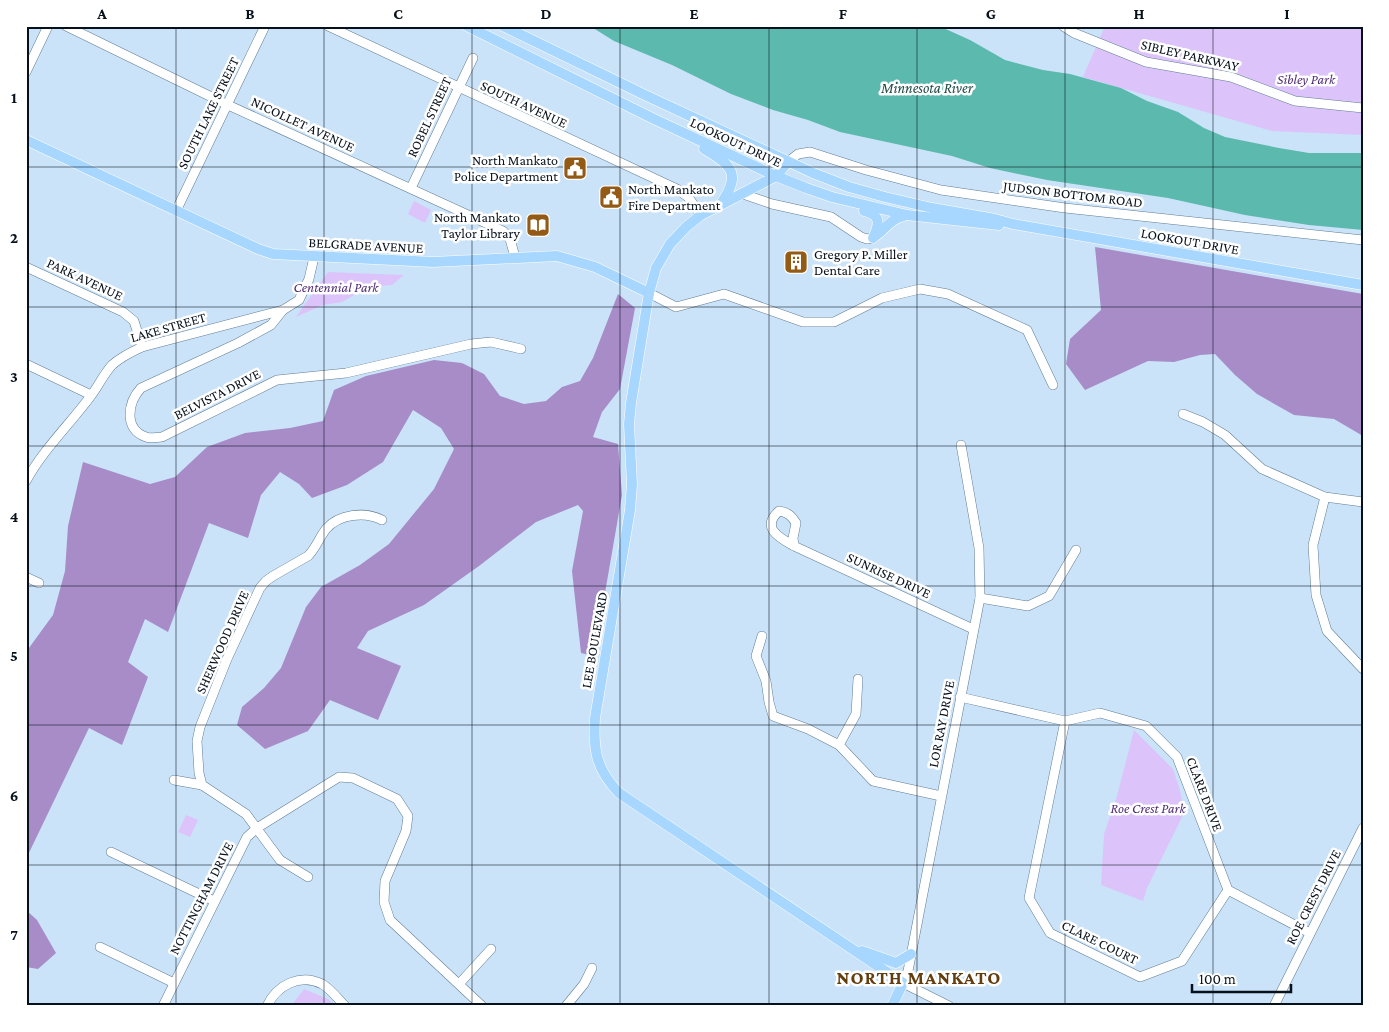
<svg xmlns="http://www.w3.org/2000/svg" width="1389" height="1032" font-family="'Crimson Pro',serif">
<rect width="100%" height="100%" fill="#cae3f9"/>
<!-- green -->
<g fill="#dcc4fa">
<path d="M1105,26H1363V135L1272,131L1083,77Z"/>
<path d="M414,201L431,210L425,223L408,214Z"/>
<path d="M328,272L404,275L392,285L368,287L342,302L323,305L296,317Z"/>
<path d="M1134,730L1173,769L1180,790L1184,813L1147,888L1143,901L1101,885L1104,834L1117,796Z"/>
<path d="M186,815L198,820L190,837L178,832Z"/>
<path d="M304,989L328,999L335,1006H291Z"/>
</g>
<!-- forest -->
<g fill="#a78cc8">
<path d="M1095,247L1363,294V436L1334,419L1294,415L1257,394L1235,375L1215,354L1200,355L1174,362L1148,361L1085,390L1066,364L1070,339L1101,310Z"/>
<path d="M618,294L635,308L620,389L602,412L593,437L618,444L622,495L594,656L581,653L572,571L583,511L578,505L536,522L479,566L424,605L368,631L357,648L401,666L378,720L330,700L308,731L265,749L237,725L242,707L264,688L281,668L306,607L321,587L360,565L389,544L434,489L454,449L441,428L413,410L383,462L347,485L312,498L299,484L280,472L261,495L248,538L209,523L168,632L145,619L128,662L148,677L122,745L89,728L26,859V652L53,615L65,571L68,526L83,462L150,484L175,477L207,447L245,433L290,428L323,421L334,390L366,376L434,360L462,363L484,374L500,396L524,404L546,401L562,387L580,381L593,358Z"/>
<path d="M26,910L37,920L56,953L38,969L26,967Z"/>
</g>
<!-- water -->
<path fill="#5cb9ad" d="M590,26H939L970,40L1005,60L1043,70L1070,74L1121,88L1147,101L1178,112L1204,128L1225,137L1279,148L1309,153H1363V230L1309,225L1245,215L1168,198L1047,180L990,168L952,156L840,132L808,120L773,110L731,94L672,65L614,41Z"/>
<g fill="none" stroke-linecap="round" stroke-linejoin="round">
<!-- minor casing -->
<g stroke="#607d96" stroke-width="10">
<g id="minor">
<path d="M66,26L228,105L503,231L510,239L515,257"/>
<path d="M328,26L677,189L688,197L701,215"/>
<path d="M1063,26L1074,33L1146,62L1231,77L1295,101L1363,108"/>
<path d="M26,72L48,26"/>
<path d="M788,162L798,154L810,152L866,170L941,190L1065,208L1363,240"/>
<path d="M411,188L473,58"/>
<path d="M743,194L772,204L831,217L861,237L867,239L873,238"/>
<path d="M176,211L265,26"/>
<path d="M26,267L123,312L134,321L142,347"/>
<path d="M649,293L676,307L724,294L803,322H834L882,298L920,289L948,294L1027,330L1053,385"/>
<path d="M283,310L271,325L238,343L141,388C128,402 123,429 146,437C150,439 157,437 162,437L277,380L346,373L471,344L491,342L521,349"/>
<path d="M26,364L91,395"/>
<path d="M1183,414L1203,422L1225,435L1262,469L1325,497L1363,502"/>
<path d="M26,481C43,450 69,425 90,397C98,387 103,375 112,365C121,357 131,352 142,347L283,310L299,300L309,279L314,257"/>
<path d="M1325,497L1313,545L1316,595L1327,631L1363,669"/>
<path d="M794,546C780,538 760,528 779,511C787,512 791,515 796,523L793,538L794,546L973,629"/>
<path d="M26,577L39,583"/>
<path d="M980,598L1028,606L1049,596L1076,550"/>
<path d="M762,636L756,656L766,681L769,702L773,716L808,729L839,745L873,781L941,796"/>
<path d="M960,697L1065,721L1100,713L1146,726L1177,757L1228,890L1310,933"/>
<path d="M1065,721L1029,898L1050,933L1140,977L1182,961L1228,890"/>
<path d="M839,745L856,714L858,679"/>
<path d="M174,780L202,785"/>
<path d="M111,852L214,901"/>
<path d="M308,877L280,860L246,814L202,785L199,773L197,741L200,727L227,659L260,588L266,581L273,576L308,556C316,548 319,538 326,529C339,514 365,511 382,520"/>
<path d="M100,947L174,983"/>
<path d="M459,984L491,949"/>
<path d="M163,1006L247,837L257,828L339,777L353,778L397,799L408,816L406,831L385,881L384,902L390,920L482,1006"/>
<path d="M267,1006C277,985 300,973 322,984C331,989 338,999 345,1006"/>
<path d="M566,1006L584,984L592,968"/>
<path d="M949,1006L903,983L908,971L980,598L979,548L961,445"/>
<path d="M1274,1006L1363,828"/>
</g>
</g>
<!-- major casing -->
<g stroke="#fff" stroke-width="11">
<g id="major">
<path d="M467,26L654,119L776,176L806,188L832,197L907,215L999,225"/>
<path d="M503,26L647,96L813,173L849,187L885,197L932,208L995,219L1013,224L1363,285"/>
<path d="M26,140L258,249L273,254L433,262L557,256L595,267L649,293"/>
<path d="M704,149C734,166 741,175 720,205"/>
<path d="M788,162L776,176L701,215L686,227L670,244L656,268L649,293L631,403L629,424L632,484L630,510L595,718C593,750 596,769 619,793L903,983L892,1006"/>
<path d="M864,211C881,215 880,223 873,238"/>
<path d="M874,237C885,230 891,218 904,216"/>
<path d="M862,951L896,963L911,954"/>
</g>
</g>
<!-- minor -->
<use href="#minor" stroke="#fff" stroke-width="9"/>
<!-- major -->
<use href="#major" stroke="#a7d7fe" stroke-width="10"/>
</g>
<!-- grid -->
<path fill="none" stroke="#07111b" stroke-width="1" stroke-opacity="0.55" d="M176,26V1006M324,26V1006M472,26V1006M620,26V1006M769,26V1006M917,26V1006M1065,26V1006M1213,26V1006M26,167H1363M26,307H1363M26,446H1363M26,586H1363M26,725H1363M26,865H1363"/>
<!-- icons -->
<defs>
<g id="civic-square" transform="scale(1.25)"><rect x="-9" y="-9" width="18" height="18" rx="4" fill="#925a14" stroke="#fff"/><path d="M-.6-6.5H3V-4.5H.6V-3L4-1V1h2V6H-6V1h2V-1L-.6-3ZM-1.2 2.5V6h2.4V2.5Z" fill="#fff"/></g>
<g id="library-square" transform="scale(1.25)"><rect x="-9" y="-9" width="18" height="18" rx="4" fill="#925a14" stroke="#fff"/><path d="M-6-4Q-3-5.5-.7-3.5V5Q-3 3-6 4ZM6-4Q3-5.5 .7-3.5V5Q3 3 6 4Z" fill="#fff"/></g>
<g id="building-square" transform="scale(1.25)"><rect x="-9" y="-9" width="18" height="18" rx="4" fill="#925a14" stroke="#fff"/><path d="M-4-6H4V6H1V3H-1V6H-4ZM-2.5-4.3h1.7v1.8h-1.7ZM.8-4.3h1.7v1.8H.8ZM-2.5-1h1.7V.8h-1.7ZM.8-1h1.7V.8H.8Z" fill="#fff"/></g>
</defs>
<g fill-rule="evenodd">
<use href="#civic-square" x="575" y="168"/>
<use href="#civic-square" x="611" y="197"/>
<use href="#library-square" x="538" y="225"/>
<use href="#building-square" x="796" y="262"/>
</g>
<g text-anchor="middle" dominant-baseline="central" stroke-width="5" stroke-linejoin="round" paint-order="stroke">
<!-- street labels -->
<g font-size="14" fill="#07111b" stroke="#fff">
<text transform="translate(1190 55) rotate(13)">SIBLEY PARKWAY</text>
<text transform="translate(524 104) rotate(25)">SOUTH AVENUE</text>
<text transform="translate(208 113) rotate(-64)">SOUTH LAKE STREET</text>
<text transform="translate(429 117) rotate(-65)">ROBEL STREET</text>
<text transform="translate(303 124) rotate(25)">NICOLLET AVENUE</text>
<text transform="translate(736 142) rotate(25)">LOOKOUT DRIVE</text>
<text transform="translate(1073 194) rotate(7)">JUDSON BOTTOM ROAD</text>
<text transform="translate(1190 241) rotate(10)">LOOKOUT DRIVE</text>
<text transform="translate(366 245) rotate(3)">BELGRADE AVENUE</text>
<text transform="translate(85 279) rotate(25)">PARK AVENUE</text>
<text transform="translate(168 327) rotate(-16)">LAKE STREET</text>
<text transform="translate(217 394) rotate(-27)">BELVISTA DRIVE</text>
<text transform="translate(889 575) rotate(25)">SUNRISE DRIVE</text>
<text transform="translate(594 640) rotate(-80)">LEE BOULEVARD</text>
<text transform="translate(222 642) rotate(-66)">SHERWOOD DRIVE</text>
<text transform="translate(941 724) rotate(-79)">LOR RAY DRIVE</text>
<text transform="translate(1205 794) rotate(69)">CLARE DRIVE</text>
<text transform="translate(1313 897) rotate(-63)">ROE CREST DRIVE</text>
<text transform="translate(201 898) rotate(-63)">NOTTINGHAM DRIVE</text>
<text transform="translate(1100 942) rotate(26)">CLARE COURT</text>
</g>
<!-- park labels -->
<g font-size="14" font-style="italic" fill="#522d75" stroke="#fff">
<text x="1306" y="79">Sibley Park</text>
<text x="336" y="287">Centennial Park</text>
<text x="1148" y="808">Roe Crest Park</text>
</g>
<!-- poi labels -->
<g font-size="14" fill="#07111b" stroke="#fff" text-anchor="end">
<text x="558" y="160">North Mankato<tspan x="558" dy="16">Police Department</tspan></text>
<text x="628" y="189" text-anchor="start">North Mankato<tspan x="628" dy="16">Fire Department</tspan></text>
<text x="520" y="217">North Mankato<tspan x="520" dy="16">Taylor Library</tspan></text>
<text x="814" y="254" text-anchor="start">Gregory P. Miller<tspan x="814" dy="16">Dental Care</tspan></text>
</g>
<!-- water labels -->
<g font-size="15" font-style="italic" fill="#1f4a45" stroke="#fff">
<text x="927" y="88">Minnesota River</text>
</g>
<!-- district labels -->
<g font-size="19" font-weight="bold" letter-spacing="1" fill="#643d0f" stroke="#fff">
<text x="919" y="977">NORTH MANKATO</text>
</g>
</g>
<!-- border -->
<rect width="1389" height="1032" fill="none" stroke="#ffffff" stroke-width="55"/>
<!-- scale -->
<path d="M1192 984v8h99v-8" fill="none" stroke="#07111b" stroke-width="2.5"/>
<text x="1199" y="984" font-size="15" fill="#07111b" stroke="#ffffff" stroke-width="4" paint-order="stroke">100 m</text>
<rect x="28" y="28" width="1334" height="976" fill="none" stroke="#07111b" stroke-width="2"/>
<g font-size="16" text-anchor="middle" font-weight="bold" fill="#07111b">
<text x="102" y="19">A</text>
<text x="250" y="19">B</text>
<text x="398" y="19">C</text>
<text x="546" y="19">D</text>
<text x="694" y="19">E</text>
<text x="843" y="19">F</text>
<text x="991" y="19">G</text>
<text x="1139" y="19">H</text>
<text x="1287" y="19">I</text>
<text x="14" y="103">1</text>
<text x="14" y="243">2</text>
<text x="14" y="382">3</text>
<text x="14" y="522">4</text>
<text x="14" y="661">5</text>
<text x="14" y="801">6</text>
<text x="14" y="940">7</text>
</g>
</svg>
